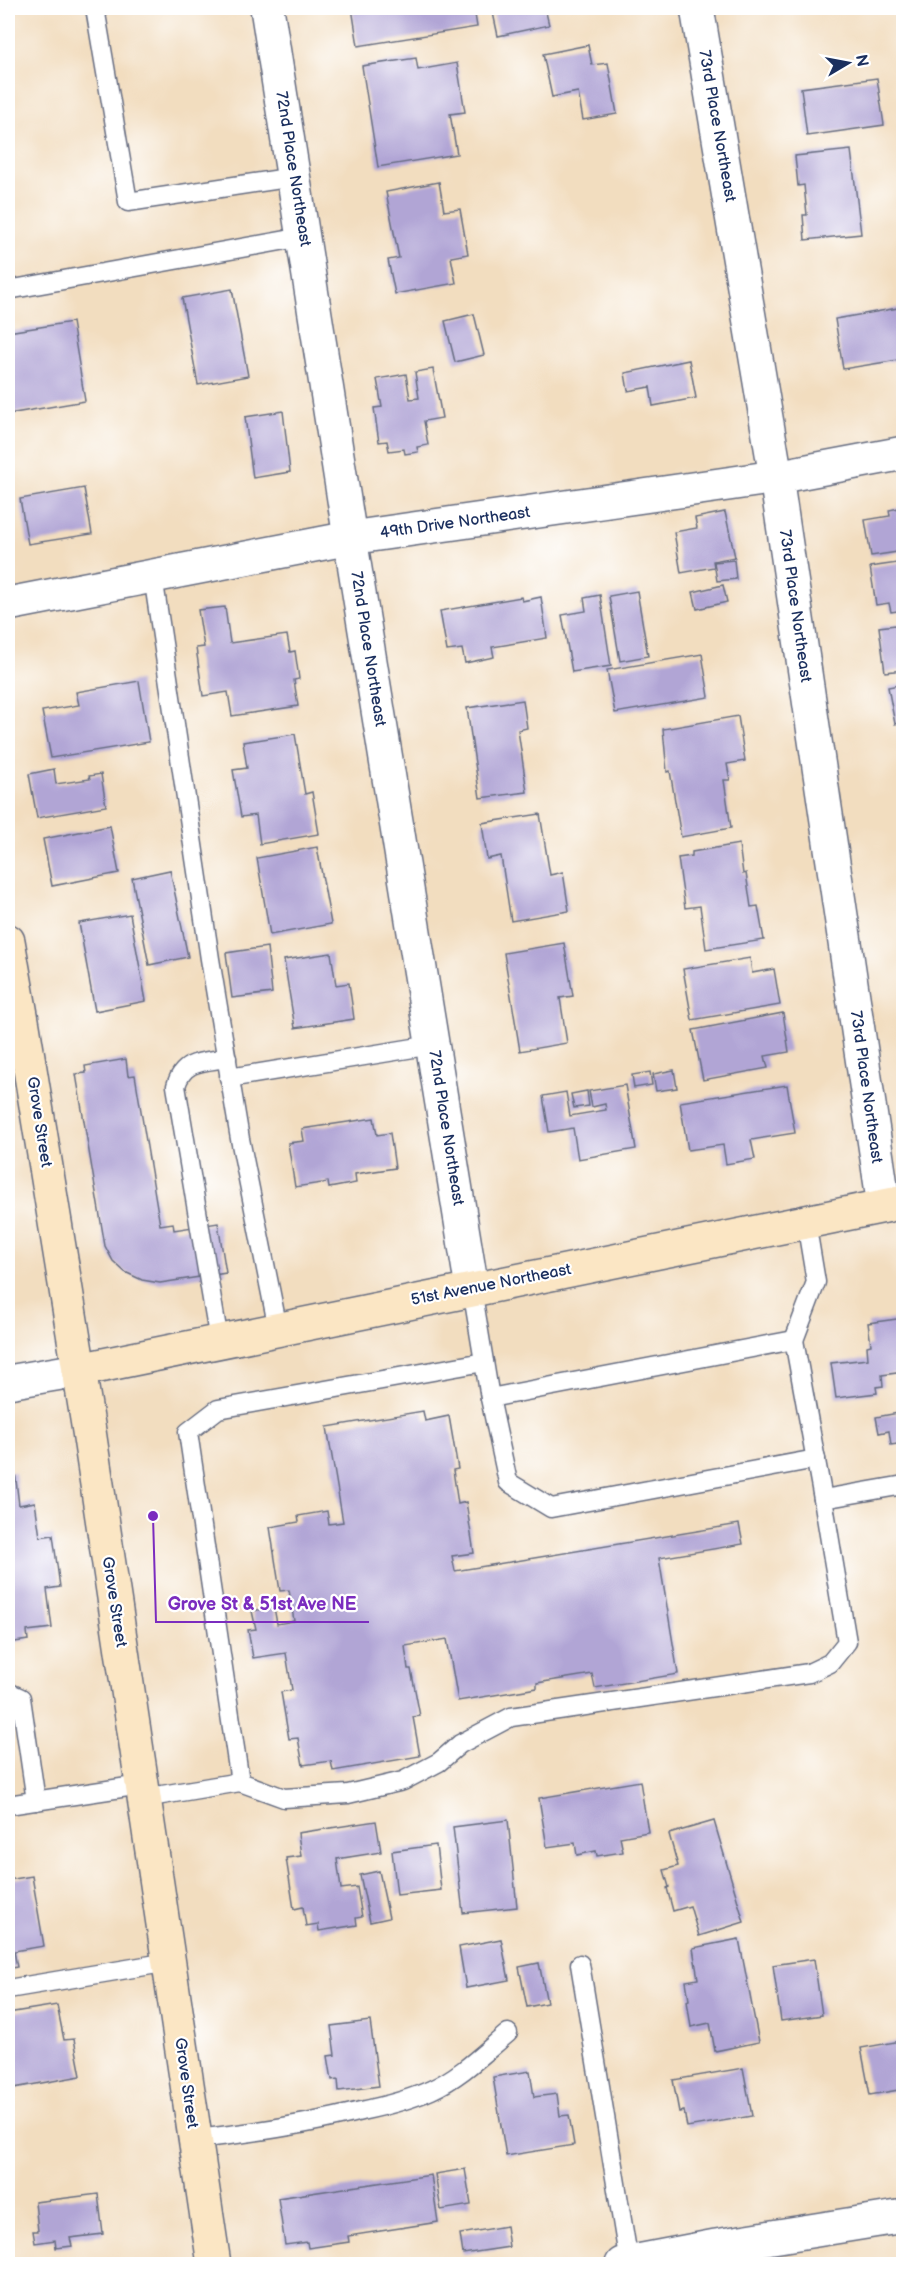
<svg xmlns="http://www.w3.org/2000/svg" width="911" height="2272" font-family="'Balsamiq Sans',sans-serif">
<rect width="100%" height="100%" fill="#fff"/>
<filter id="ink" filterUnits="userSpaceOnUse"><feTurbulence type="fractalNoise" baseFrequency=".0167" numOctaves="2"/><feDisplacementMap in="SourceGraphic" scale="12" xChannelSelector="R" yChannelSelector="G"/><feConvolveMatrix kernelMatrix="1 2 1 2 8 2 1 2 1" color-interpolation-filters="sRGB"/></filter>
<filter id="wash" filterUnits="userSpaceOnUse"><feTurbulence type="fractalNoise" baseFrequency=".008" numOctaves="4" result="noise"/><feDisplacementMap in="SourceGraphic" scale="24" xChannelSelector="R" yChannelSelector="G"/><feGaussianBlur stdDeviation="1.35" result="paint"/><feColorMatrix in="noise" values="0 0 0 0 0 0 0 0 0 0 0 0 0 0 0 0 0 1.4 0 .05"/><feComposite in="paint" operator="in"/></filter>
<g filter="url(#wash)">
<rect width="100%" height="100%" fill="#f2ddbf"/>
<g id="blocks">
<!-- building -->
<g fill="#b1a5d5">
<path d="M352,8H474L477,27L358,46Z"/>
<path d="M492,8H545L549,25L498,36Z"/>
<path d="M588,45L592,65L608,63L617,114L583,120L578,92L552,97L543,54Z"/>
<path d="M416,58L418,70L457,63L465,112L450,114L457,154L378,167L362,66Z"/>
<path d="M877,78L884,125L807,136L801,88Z"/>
<path d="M851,150L861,234L805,240L803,215H807L804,185L798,186L795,156Z"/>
<path d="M439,182L444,211L460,209L468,254L451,257L456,283L395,294L388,260L399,258L386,192Z"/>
<path d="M232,289L248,376L198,385L182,298Z"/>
<path d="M904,307V359L843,369L835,319Z"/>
<path d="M474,314L484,355L455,362L445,321Z"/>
<path d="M72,322L85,401L8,414V332Z"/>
<path d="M689,360L696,398L653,406L650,387L628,391L625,373Z"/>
<path d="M433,369L442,418L424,421L428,445L417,447L418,452L405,454L404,449L389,451L387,441L379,442L374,408L382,407L377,379L406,374L410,399L419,398L415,372Z"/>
<path d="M283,411L290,472L253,478L245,417Z"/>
<path d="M84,488L92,534L28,544L20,499Z"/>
<path d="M904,507V551L871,556L865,520L890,516L889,510Z"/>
<path d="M725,512L735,557L713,561L714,567L681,573L674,532L697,528L695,518Z"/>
<path d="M734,560L736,579L717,581L714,562Z"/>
<path d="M904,562V610L891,612L889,603L876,605L870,567Z"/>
<path d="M723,585L727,602L697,609L693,592Z"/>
<path d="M637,591L648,656L620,661L609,596Z"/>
<path d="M600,595L611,666L572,672L562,615L586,611L584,598Z"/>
<path d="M521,597L522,601L541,597L547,638L492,647L494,657L465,663L462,649L447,651L440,611Z"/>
<path d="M225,607L230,643L287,635L290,652L295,651L299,679L294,680L298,706L232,716L228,692L203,696L196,648L204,647L198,610Z"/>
<path d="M904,624V670L885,672L879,627Z"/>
<path d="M702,654L709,697L615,713L607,670Z"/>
<path d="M139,681L149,742L51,758L42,711L79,705L76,692Z"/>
<path d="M904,684V723L895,724L888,687Z"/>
<path d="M523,700L527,728L518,730L527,792L480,798L467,708Z"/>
<path d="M738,716L745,761L727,764L730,780H724L731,828L681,837L670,771L667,772L663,729Z"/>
<path d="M295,734L305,794L312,792L319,834L260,844L256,815L241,817L233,770L247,768L243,742Z"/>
<path d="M54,769L56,784L90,779L89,776L101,774L106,806L37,818L29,774Z"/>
<path d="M540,814L550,875L563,872L569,911L511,921L501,856L487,859L482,823Z"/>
<path d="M110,826L119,873L52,886L43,839Z"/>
<path d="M739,844L743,874L746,873L751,907L758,906L764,940L706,949L700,906L685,908L678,858L692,856V852Z"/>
<path d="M317,847L331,924L270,935L257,858Z"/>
<path d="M170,870L188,957L149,965L132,878Z"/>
<path d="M130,914L146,1001L95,1011L79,923Z"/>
<path d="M564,943L573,996L560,998L567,1043L520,1051L504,953Z"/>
<path d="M267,947L272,993L232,998L226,953Z"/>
<path d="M331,953L336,985L349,983L354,1019L295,1028L284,960Z"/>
<path d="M750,958L752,973L774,969L780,1005L692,1020L683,969Z"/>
<path d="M783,1013L789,1052L765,1056L768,1068L703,1080L693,1030Z"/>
<path d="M126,1059L128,1076L135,1075L160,1225L173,1223L174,1230L218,1223L226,1273L160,1283L142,1280L125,1272L113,1261L105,1246L76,1074L86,1073L85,1066Z"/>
<path d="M674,1070L677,1088L656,1091L653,1074Z"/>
<path d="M650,1072L652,1085L634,1088L632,1075Z"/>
<path d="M625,1085L636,1149L578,1159L573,1128L549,1132L543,1096L566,1092L570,1116L606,1110L605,1104L592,1107L589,1091Z"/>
<path d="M787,1085L795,1133L751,1140L755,1159L726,1164L723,1145L688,1150L680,1102Z"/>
<path d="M587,1091L589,1106L574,1108L571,1094Z"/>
<path d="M374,1118L377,1135L390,1133L395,1168L355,1174L356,1183L329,1188L328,1182L295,1187L288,1143L304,1141L302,1129Z"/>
<path d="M904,1318V1372L882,1375L883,1386L876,1387L877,1393L836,1398L831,1363L868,1359L867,1346L871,1345L868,1323Z"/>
<path d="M423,1411L425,1421L449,1416L458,1469L453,1470L458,1504L466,1502L474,1553L452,1556L455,1571L739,1524L743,1544L659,1558L678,1674L595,1688L592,1674L537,1683V1688L458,1701L447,1639L405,1646L408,1669H411L420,1716L413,1717L420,1756L333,1771L331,1761L303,1765L298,1738L289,1739L281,1692L292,1690L286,1653L253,1658L248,1630L256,1629L252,1611L274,1607L277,1624L294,1621L289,1590L280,1591L270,1527L299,1522L298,1516L327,1511L329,1524L343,1522L327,1427Z"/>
<path d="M904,1412V1443L891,1445L889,1431L879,1433L876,1417Z"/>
<path d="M15,1472L19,1505L35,1502L40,1537L53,1535L60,1587L47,1589L52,1628L27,1631L28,1640L8,1643V1473Z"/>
<path d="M640,1781L648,1832L620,1837L623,1852L597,1856L596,1851L577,1855L575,1843L547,1847L539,1798Z"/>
<path d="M508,1820L517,1907L463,1913L453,1827Z"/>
<path d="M376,1821L381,1852L337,1859L341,1889L357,1887L362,1917L356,1918L357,1925L319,1931L318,1924L306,1926L303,1907L294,1909L286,1858L301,1856L298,1833Z"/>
<path d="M714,1821L744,1922L699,1936L690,1906L673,1911L667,1888L669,1887L664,1870L678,1866L669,1834Z"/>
<path d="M436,1845L441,1890L397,1895L392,1851Z"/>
<path d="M379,1871L389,1918L370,1922L360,1875Z"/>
<path d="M32,1876L44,1946L14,1951L17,1967L8,1969V1880Z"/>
<path d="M501,1939L509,1980L466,1988L459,1947Z"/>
<path d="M739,1939L759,2042L715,2051L710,2023L691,2027L687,2001L689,2000L686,1981L698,1979L693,1948Z"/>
<path d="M814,1959L822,2015L781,2021L773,1965Z"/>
<path d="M539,1963L547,2003L527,2007L519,1967Z"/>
<path d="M57,2005L64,2040L74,2039L81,2076L8,2089V2013Z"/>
<path d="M370,2021L379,2086L339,2091L338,2079L332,2080L328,2056L335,2055L331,2026Z"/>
<path d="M899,2033H904V2089L870,2095L861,2048L901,2041Z"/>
<path d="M743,2068L752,2116L687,2127L684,2111L679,2112L673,2080Z"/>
<path d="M530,2071L534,2097L557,2094L560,2116L569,2115L574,2145L506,2156L493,2077Z"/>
<path d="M465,2169L471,2205L441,2210L435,2174Z"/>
<path d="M431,2175L438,2222L348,2236L349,2242L308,2248L307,2242L285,2245L278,2198Z"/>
<path d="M98,2194L103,2234L70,2238L72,2246L56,2248L55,2240L35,2243L33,2231H38L35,2202Z"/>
<path d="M506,2226L509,2247L463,2254L460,2234Z"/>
</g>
</g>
</g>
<g filter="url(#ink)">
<use href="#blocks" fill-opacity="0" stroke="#666c80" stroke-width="1.5"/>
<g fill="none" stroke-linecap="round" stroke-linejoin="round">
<!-- lane casing -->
<g stroke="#666c80" stroke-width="21">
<g id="lane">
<path d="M95,8L128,202L294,177"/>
<path d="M8,290L303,237"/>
<path d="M153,576L210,959L240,1139L278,1329"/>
<path d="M229,1078L432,1045"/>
<path d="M472,1289L490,1398L794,1340L823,1499L904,1485"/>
<path d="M794,1340L816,1282L806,1222"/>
<path d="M219,1341L176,1086C183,1060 203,1062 227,1058"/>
<path d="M490,1398L508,1482L551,1508L816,1459"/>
<path d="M8,1692L21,1698L36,1801"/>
<path d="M240,1782L284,1798L348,1794L403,1781L439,1762L460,1744L511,1717L809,1673L830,1663L847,1642L823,1499"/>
<path d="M144,1798L240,1782L188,1432L218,1409L484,1362"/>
<path d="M8,1805L141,1785"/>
<path d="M580,1964L629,2263"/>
<path d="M8,1989L169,1962"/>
<path d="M195,2139C251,2133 306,2125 361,2111C385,2106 409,2100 431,2090C460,2077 484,2053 508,2033"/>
</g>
</g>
<!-- street casing -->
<g stroke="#666c80" stroke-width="36">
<g id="street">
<path d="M267,8L350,538L472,1289"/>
<path d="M697,8L776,477L884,1206"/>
<path d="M8,604L350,538L776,477L904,453"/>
<path d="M8,1382L79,1370"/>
<path d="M622,2264L716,2246L904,2216"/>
</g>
</g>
<!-- secondary casing -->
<g stroke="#666c80" stroke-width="36">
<g id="secondary">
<path d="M8,941L23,1026L89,1431L214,2264"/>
<path d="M79,1370L904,1202"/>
</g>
</g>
<!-- lane -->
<use href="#lane" stroke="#fff" stroke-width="18"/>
<!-- street -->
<use href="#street" stroke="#fff" stroke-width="33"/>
<!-- secondary -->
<use href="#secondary" stroke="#fbe6c4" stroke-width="33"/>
</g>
</g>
<g text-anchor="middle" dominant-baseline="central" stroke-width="4.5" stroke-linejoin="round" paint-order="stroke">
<!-- street labels -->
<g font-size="16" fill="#1b2f5e" stroke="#fff">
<text transform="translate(717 126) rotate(80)">73rd Place Northeast</text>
<text transform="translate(293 169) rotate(81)">72nd Place Northeast</text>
<text transform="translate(455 523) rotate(-8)">49th Drive Northeast</text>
<text transform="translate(795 606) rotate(82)">73rd Place Northeast</text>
<text transform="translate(368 649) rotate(81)">72nd Place Northeast</text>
<text transform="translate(866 1087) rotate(82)">73rd Place Northeast</text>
<text transform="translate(39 1122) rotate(81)">Grove Street</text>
<text transform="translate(446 1128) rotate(81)">72nd Place Northeast</text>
<text transform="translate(491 1285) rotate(-11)">51st Avenue Northeast</text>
<text transform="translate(114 1602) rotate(81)">Grove Street</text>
<text transform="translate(186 2083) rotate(82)">Grove Street</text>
</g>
</g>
<!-- callouts -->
<path fill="none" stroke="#7b2cbf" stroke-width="2" d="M153 1516L156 1622H369"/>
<circle fill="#7b2cbf" stroke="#fff" stroke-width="2" cx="153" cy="1516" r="6"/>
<g font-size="18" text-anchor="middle" font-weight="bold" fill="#7b2cbf" stroke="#fff" stroke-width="4.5" stroke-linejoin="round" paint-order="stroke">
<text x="262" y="1610">Grove St &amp; 51st Ave NE</text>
</g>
<!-- margin -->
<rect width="911" height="2272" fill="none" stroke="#fff" stroke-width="30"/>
<!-- north arrow -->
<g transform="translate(848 63) rotate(80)" stroke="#ffffff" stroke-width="4.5" paint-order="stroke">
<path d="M0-4.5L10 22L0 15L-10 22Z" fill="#1b2f5e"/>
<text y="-9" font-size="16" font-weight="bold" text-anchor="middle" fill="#1b2f5e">N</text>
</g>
</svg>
